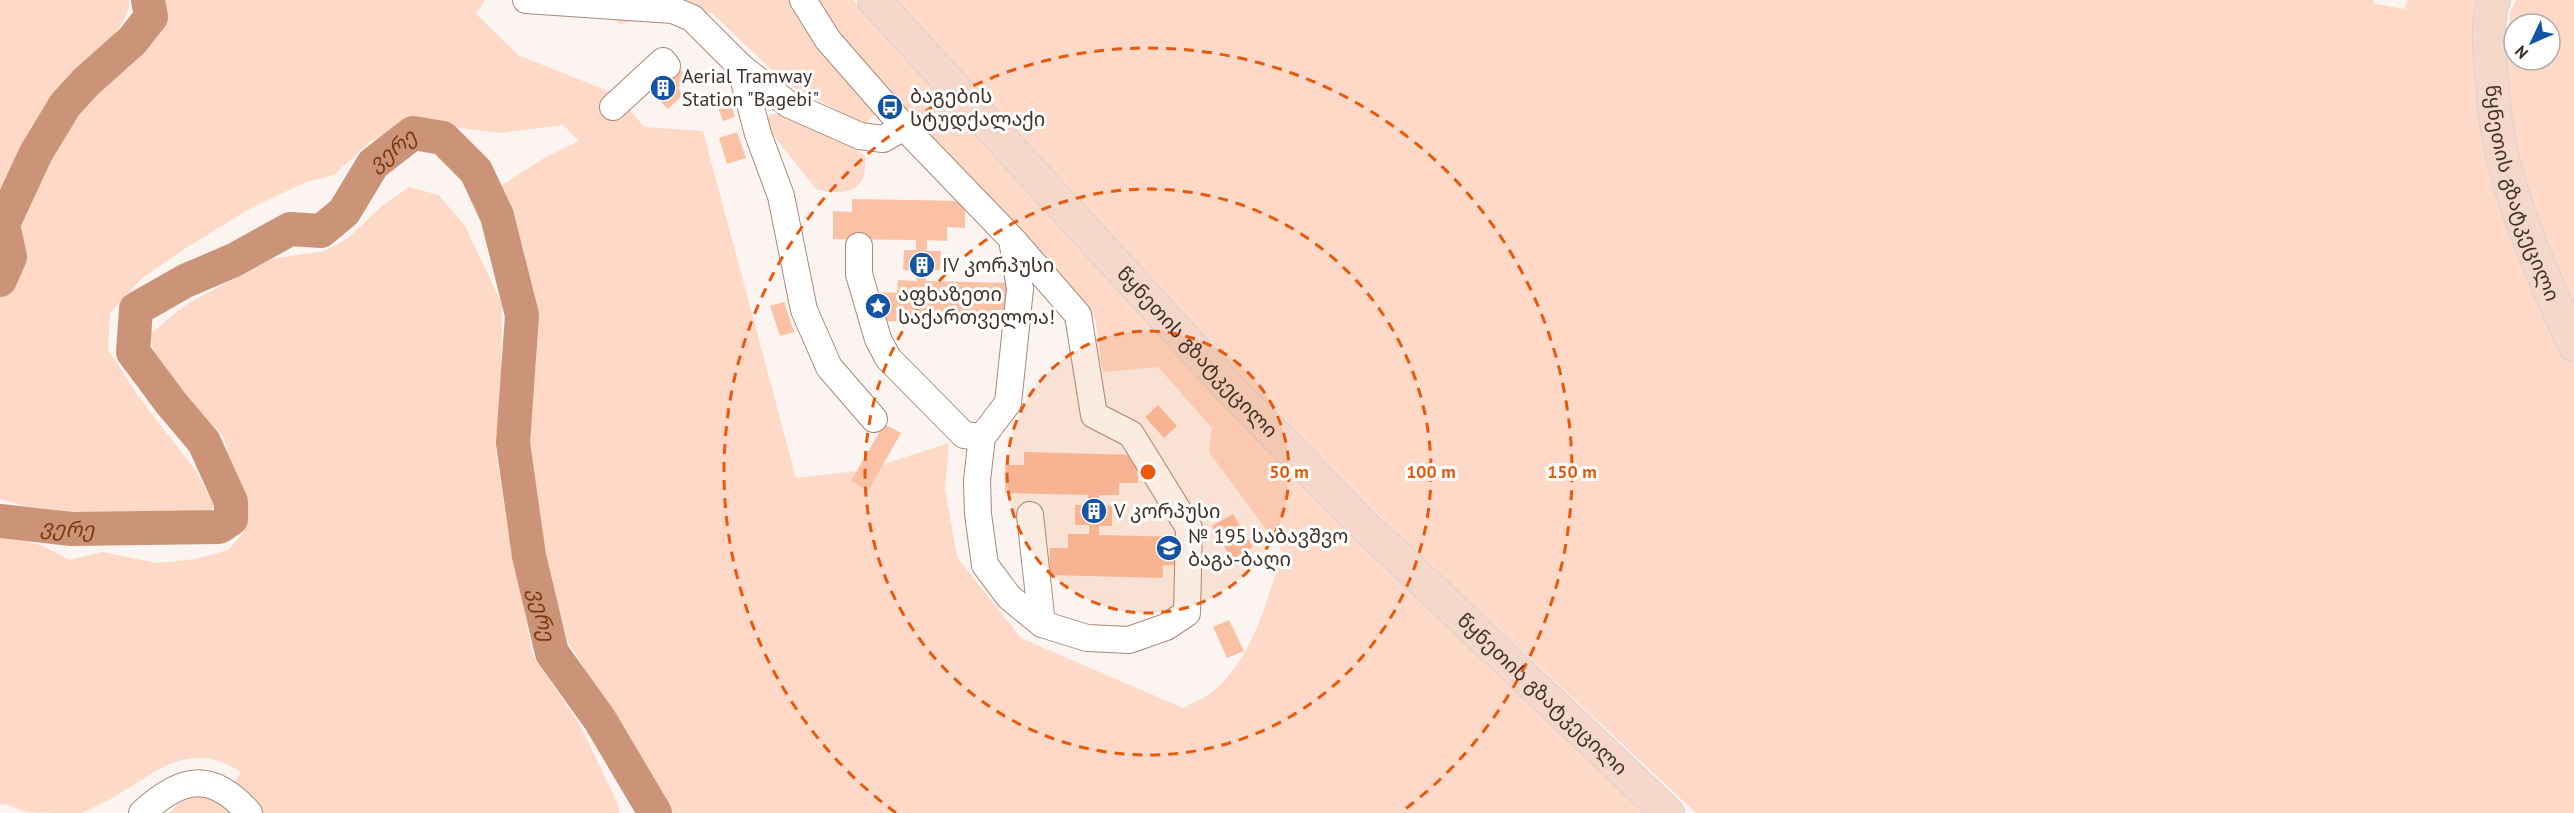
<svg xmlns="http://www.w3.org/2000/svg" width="2574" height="813" font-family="'PT Sans','Noto Sans Georgian',sans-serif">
<rect width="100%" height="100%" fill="#fcf4f1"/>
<!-- green -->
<g fill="#fed9c8" fill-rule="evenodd">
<path d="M0,0H129C133,27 65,88 47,111C29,134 13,164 0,191Z"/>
<path d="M158,0H485L476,14L518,55L618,95L644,127L703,131L796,478L865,470L949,443L945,488L957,557L1021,638L1183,708C1192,703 1203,699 1211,693C1254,657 1267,602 1282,551L1209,452L1212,428L1158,367L1103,372L1095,319L960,168L893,99L817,10L815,0H853L1312,483L1652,813H673L564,635L533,513L526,426L533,335L524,249L499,187L546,157L579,141L563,125L501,133L427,124L371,141L334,175L306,182L253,207L186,248L141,279L110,313L108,350L139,397L196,471L214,506L203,517L152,512L48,513L0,499V288L12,276L19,251L23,208L65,125L82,103L131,53L157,22Z"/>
<path d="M596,0H794L878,112L864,125L784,82L712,13L664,15L620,24Z"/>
<path d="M887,0H2373L2375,4L2404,9L2408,0H2481L2475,20V77L2483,129L2526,260L2574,361V813H1696L1414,550L1196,332Z"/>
<path d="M2516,0H2574V324L2528,203L2505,90L2510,12ZM2514,24H2550V60H2514Z"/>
<path d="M771,114H779L842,139L865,156C865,163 866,174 862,180C854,195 830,194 816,189L766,126L765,119Z"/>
<path d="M409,187L439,195L465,226L502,304L501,409L496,450L506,518L533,656L579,723L618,804L619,813H263L257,804L233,785L241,772C184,734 149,781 99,805C93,807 87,811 82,813C73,813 34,813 26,812C17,809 10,804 0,804V533L43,546L70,560L102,552L157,563L195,559L228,550L244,532L240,489L223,436L180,390L154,354L150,334L185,305L271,259L325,251L348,238L383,205Z"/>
<path d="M193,795L213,798L235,813H170L181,799Z"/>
</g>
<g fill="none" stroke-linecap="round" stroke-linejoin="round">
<!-- river -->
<g stroke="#cb9479" stroke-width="34">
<path d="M0,280L10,257L3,224L36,153L65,105L86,82L132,41L151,17L148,0"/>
<path id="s1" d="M0,521L71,529L219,527L231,519V502L204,442L171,403L133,352L136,309L185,281L234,260L290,229L321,231L344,212L373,164L413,133L443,138L476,171L497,216L522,315L513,443L529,556L552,653L600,720L655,813"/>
</g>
</g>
<!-- building -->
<g fill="#fbc1a5">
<path d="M676,65L688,78L678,88L683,95L668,109L647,88Z"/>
<path d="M730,100L735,117L723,121L717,105Z"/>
<path d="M737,132L746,158L727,164L719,138Z"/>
<path d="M852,199L965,201V228L947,227V241L927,240V251H941L940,270H926V281L1012,283L1011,310H992V323L878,321V292L897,293L898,280L917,281V270H903L904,250H916V240L833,239V211L852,212Z"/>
<path d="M784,302L794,332L780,336L770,306Z"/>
<path d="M1158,405L1177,426L1164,438L1145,417Z"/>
<path d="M884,424L901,433L868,491L851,481Z"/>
<path d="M1024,452L1139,455L1138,483H1119V495H1099V506H1112V526H1099V535L1183,537V565H1163V578L1049,575L1050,548H1068V534H1089V525H1075V505H1088V495L1005,493V465H1024Z"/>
<path d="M1233,514L1253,547L1232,559L1212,526Z"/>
<path d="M1229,620L1244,651L1227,658L1213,627Z"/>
</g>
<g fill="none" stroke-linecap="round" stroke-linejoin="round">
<!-- minor casing -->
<g stroke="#aa8a7a" stroke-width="28">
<g id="minor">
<path d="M526,0L673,10L692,18L740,66L788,104L860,136L883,139L904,127"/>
<path d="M803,0L828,40L904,127L1012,239L1078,315L1094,415L1131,434L1189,528L1187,613L1166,627L1129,640L1087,638L1042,624L1009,597L985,565L978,514L977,480L982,437L1008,403L1020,289L1012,239"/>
<path d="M740,66L758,134L781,196L804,310L829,367L874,419"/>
<path d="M613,107L663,61L667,66"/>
<path d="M859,246V274L878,339L888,358L964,435L982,437"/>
<path d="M1030,515L1042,624"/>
<path d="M142,813C181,777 211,770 249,813"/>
</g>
</g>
<!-- major casing -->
<g stroke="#d5d2d0" stroke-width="34">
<g id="major">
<path id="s2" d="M874,0L1236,395L1365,526L1668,813"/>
<path id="s3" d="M2494,0C2486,21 2489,50 2491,72C2493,89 2494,106 2496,122C2508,200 2542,274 2574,345"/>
</g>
</g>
<!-- minor -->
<use href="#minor" stroke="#fff" stroke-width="26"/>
<!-- major -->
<use href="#major" stroke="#f5d8ca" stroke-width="32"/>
</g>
<!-- distance rings -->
<circle cx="1148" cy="472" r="141" fill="#e8590c" fill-opacity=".12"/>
<g fill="none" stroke="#e8590c" stroke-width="3" stroke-dasharray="10 8">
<circle cx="1148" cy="472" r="141"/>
<circle cx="1148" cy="472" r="283"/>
<path d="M896 813A424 424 0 1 1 1400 813"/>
</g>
<!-- icons -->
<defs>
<g id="building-disc" transform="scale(1.35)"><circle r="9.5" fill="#1554a5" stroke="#fff"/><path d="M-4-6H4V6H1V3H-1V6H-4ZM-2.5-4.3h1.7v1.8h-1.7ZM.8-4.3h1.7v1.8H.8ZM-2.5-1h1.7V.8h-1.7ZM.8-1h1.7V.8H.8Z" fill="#fff"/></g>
<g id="bus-disc" transform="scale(1.35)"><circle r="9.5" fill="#1554a5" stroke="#fff"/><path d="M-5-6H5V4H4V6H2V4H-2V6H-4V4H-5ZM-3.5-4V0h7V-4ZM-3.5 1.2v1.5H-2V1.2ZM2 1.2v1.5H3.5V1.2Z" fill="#fff"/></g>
<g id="sight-disc" transform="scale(1.35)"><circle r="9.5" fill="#1554a5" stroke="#fff"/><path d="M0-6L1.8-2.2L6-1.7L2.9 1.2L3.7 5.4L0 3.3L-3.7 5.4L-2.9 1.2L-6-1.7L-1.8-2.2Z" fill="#fff"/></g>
<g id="school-disc" transform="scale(1.35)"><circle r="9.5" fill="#1554a5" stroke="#fff"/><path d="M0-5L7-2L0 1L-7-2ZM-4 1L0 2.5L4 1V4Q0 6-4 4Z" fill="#fff"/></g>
</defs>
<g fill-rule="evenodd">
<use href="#building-disc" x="663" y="88"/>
<use href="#bus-disc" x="890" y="107"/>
<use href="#building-disc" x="922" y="265"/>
<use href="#sight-disc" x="878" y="306"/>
<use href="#building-disc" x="1094" y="511"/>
<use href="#school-disc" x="1169" y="548"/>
</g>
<g text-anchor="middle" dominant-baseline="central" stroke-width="6" stroke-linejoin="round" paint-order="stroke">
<!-- poi labels -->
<g font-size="20" fill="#40322b" stroke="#fff" text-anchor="start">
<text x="682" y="76">Aerial Tramway<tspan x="682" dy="23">Station "Bagebi"</tspan></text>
<text x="910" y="96">ბაგების<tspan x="910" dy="23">სტუდქალაქი</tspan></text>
<text x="942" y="265">IV კორპუსი</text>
<text x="898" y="294">აფხაზეთი<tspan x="898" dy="23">საქართველოა!</tspan></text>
<text x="1114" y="511">V კორპუსი</text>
<text x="1188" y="536">№ 195 საბავშვო<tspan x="1188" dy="23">ბაგა-ბაღი</tspan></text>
</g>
<!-- street labels -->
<g font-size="20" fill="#40322b" stroke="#fff">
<text stroke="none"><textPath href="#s3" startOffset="198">წყნეთის გზატკეცილი</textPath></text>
<text stroke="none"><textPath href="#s2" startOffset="478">წყნეთის გზატკეცილი</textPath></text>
<text stroke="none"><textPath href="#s2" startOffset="964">წყნეთის გზატკეცილი</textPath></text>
</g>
<!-- water labels -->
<g font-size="21" font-style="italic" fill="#7b380f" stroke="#fff">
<text stroke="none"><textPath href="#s1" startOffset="789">ვერე</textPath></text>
<text stroke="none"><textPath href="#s1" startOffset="68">ვერე</textPath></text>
<text stroke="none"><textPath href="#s1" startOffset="1347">ვერე</textPath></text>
</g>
</g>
<circle cx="1148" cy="472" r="9" fill="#e8590c" stroke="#fff" stroke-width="3"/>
<g font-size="18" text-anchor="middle" font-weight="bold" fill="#e8590c" stroke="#fff" stroke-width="6" stroke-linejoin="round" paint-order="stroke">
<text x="1289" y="478">50 m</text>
<text x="1431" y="478">100 m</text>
<text x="1572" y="478">150 m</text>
</g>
<!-- north arrow -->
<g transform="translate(2532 42) rotate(226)"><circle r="28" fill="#ffffff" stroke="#b3adaa" stroke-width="1.5"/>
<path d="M0-4.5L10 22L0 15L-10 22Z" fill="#1554a5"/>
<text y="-9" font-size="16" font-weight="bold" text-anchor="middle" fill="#40322b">N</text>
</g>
</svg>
